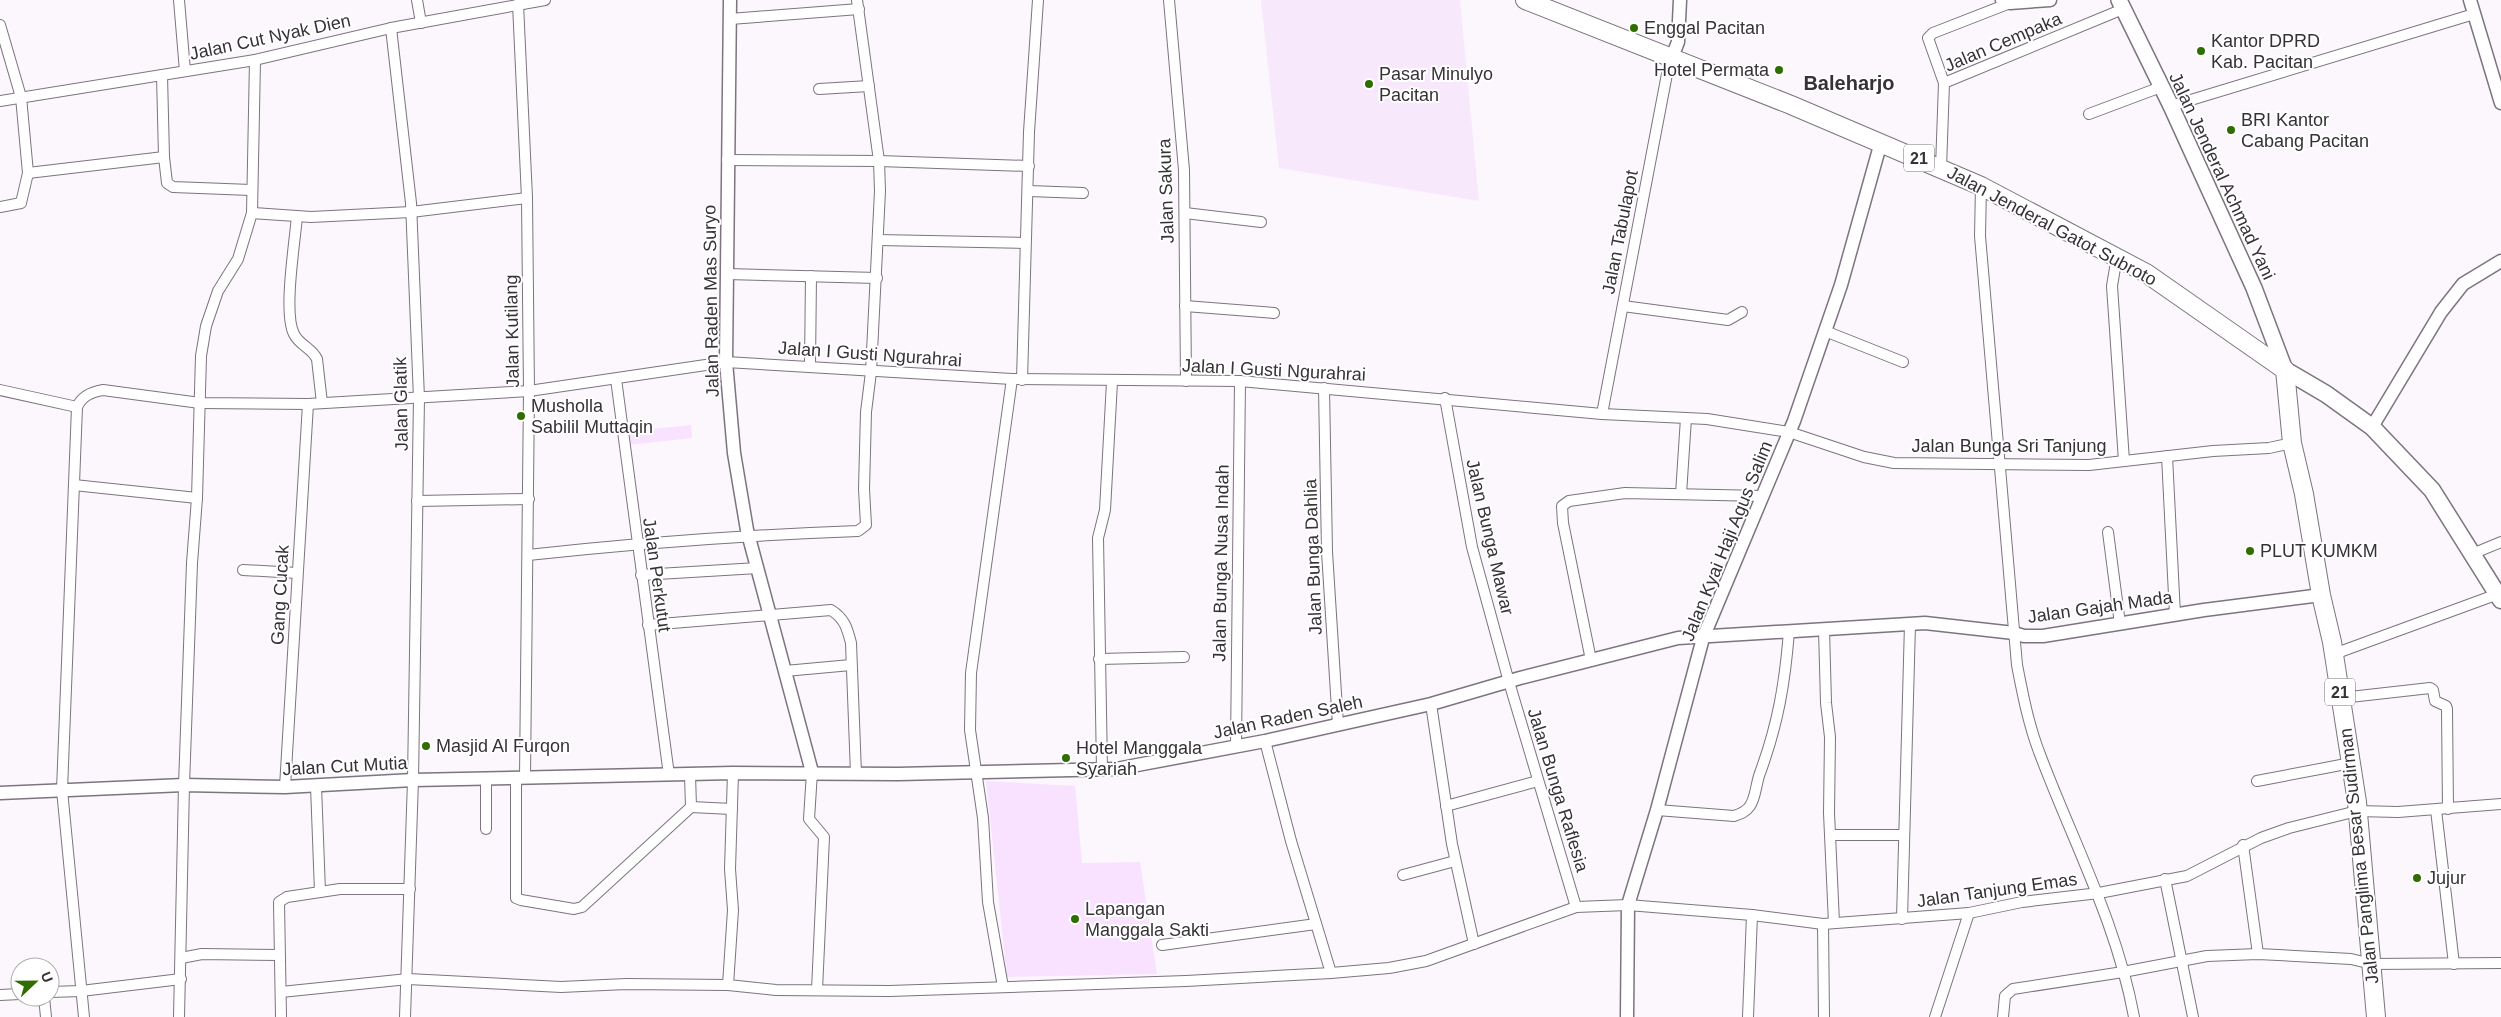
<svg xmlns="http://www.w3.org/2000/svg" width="2501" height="1017" font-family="Helvetica,sans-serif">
<rect width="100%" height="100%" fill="#fcf6fd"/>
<!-- built -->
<path fill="#f7e9fb" d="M1261,0H1460L1479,201L1279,168Z"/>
<!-- garden -->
<g fill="#f8e2ff">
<path d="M691,425L692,438L627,445L625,432Z"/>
<path d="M986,781L1075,786L1082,863L1140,862L1157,974L1007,977Z"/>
</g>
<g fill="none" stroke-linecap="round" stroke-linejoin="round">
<!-- minor casing -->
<g stroke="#7c747f" stroke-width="12">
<g id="minor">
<path d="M179,0L185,71"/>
<path d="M417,0L421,23"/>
<path d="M1169,0L1184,170L1186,381"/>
<path d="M518,4L527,198L529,391L525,778"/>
<path d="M730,19L859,9"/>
<path d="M0,25L21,97L28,173L21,203L0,207"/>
<path d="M391,28L411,203L419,398L413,780L405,1017"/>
<path d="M162,75L164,157L167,183L173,187L251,190"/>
<path d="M1944,83L1928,38L1933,33L2010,3"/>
<path d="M819,89L869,86"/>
<path d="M0,101L255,60L391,28L545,0"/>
<path d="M2171,106L2474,14"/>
<path d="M2089,114L2161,87"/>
<path d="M727,160L879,161L1029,166"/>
<path d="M1941,168L1944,83L2123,9"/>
<path d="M28,173L164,157"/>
<path d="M1981,186L1980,236L2017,665C2023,696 2029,727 2041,757C2074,844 2117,924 2134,1017"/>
<path d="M1029,191L1083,193"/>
<path d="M252,213L311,217L411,212L527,198"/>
<path d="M1185,213L1261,222"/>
<path d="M297,216C295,242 283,313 294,334C299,345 312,348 317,359L322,403"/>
<path d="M878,240L1025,243"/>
<path d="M2117,256L2112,286L2124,461"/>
<path d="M727,274L877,278"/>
<path d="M1185,306L1274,313"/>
<path d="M1623,306L1728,320L1742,312"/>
<path d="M1825,331L1903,362"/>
<path d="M810,365L811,276"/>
<path d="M616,379L669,775"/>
<path d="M1022,380L1029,132L1038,0"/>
<path d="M1324,388L1327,552L1338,725"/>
<path d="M0,390L77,407"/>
<path d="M1445,398L1472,547L1509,682L1576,907"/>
<path d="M1602,414L1667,74L1672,57"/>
<path d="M2167,456L2175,615"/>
<path d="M74,485L197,498"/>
<path d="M1681,494L1686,418"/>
<path d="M417,501L529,499"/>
<path d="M2108,532L2120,624"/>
<path d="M2472,554L2501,542"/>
<path d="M528,555C638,543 747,535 858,531L866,525L864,489L866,412L871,372L880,191L879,161L857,0"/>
<path d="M243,570L297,573"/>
<path d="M641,575L758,568"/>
<path d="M648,625L831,610C845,619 847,628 851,643L856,774"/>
<path d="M1824,629L1826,703L1830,737L1829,813L1834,923"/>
<path d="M2334,654L2498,594"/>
<path d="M1099,659L1184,657"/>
<path d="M1591,660L1563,523L1562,506L1569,501L1625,493L1763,496"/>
<path d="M785,671L851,665"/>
<path d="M2341,698L2430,688L2433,690L2435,701L2446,706L2447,709L2448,809"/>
<path d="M1431,704L1452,844L1474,944"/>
<path d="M1265,741L1291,841L1331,973"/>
<path d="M1236,746L1240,381"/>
<path d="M1102,769L1098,538L1105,510L1112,382"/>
<path d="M812,772L809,819L824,837L817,990"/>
<path d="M516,778V898L521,900L574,909L582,907L593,897L691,807L690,775"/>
<path d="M2257,781L2351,763"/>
<path d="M316,786L320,892"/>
<path d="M285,787L308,404"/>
<path d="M1446,806L1538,781"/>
<path d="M691,807L732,809"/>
<path d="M1657,810L1734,816C1740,814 1746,812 1750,806C1756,797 1756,783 1760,773C1778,724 1785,683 1789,631"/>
<path d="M2436,810L2454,964"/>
<path d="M486,829V779"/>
<path d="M1831,835H1904"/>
<path d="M2243,845L2258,954"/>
<path d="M1403,875L1455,861"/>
<path d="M2165,879L2193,1017"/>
<path d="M1902,919L1910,624"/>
<path d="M1823,924L1824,1017"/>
<path d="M1162,945L1316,924"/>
<path d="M181,958L202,954L279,955"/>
<path d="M728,985L733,910L730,869L733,773"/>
<path d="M1003,987L988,902L983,818L970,730L971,673L1012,379"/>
<path d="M50,992L81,991L181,979"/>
<path d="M281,992L408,979L561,987L626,984L728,985L776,990L889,991L1186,981L1331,973L1389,968L1426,961L1576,907L1628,905L1752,915L1823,924L1969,913L2022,902L2099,893L2187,876L2261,838L2289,828L2357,811L2398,812L2501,804"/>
<path d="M0,995L20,994"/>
<path d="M44,997L46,1017"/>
<path d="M84,1017L62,790L77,407C82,396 91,392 103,390L200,403L308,404L529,391L726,362L1012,379L1240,381L1602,414L1707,419L1789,432L1864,457L1894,463L2089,465L2213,451L2269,448L2292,443"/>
<path d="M179,1017L184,785L192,563L197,498L201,356L206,326L218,291L238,259L252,213L255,60"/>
<path d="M281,1017L279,902L287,897L340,889H410"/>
<path d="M1748,1017L1752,915"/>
<path d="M1935,1017L1969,913"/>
<path d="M2003,1017L2005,996L2013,989L2123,972L2207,956L2258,954L2351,959L2372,964L2501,963"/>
</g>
</g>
<!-- tertiary casing -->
<g stroke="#7c747f" stroke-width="15">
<g id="tertiary">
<path d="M730,0L726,362L734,453L747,530L812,772"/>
<path d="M2002,0L2010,3L2050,0"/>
<path d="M2470,0L2501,103"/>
<path d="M1672,57L1678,42L1680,0"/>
<path d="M2372,427L2441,312L2463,284L2501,261"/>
<path d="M0,793L184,785L285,787L413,780L733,773L898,774L1116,769L1265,741L1431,704L1520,678L1678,638L1925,623L2014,633L2024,636H2043L2204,610L2321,595"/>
<path d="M1627,1017L1628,905L1657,810L1703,638L1794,421L1841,285L1881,142"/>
</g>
</g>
<!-- secondary casing -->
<g stroke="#7c747f" stroke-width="18">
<path id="secondary" d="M2119,0L2171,106L2254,288L2285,370"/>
</g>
<!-- primary casing -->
<g stroke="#7c747f" stroke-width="19">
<path id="primary" d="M2285,370L2326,394L2372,427L2432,490L2501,600"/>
</g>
<!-- trunk casing -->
<g stroke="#7c747f" stroke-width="20">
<path id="trunk" d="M1525,0L1791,105L1981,186L2146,273L2285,370L2292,443L2304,494L2321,595L2332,642L2357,802L2376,1017"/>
</g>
<!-- minor -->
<use href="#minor" stroke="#fff" stroke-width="10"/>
<!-- tertiary -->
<use href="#tertiary" stroke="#fff" stroke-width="12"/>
<!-- secondary -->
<use href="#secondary" stroke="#fff" stroke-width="15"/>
<!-- primary -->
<use href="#primary" stroke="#fff" stroke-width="16"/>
<!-- trunk -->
<use href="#trunk" stroke="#fff" stroke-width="18"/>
</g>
<!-- markers -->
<g fill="#2f6d00" stroke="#fff" stroke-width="2">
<circle cx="1634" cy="28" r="5"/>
<circle cx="2201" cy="51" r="5"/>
<circle cx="1779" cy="70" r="5"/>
<circle cx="1369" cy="84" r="5"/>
<circle cx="2231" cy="130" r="5"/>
<circle cx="521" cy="416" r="5"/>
<circle cx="2250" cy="551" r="5"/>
<circle cx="426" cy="746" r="5"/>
<circle cx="1066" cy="758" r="5"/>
<circle cx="2417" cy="878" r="5"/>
<circle cx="1075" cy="919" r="5"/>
</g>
<g text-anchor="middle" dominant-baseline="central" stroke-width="4" stroke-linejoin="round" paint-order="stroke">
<!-- shield labels -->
<g fill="#fff" stroke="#727073" stroke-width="1">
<rect x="1904" y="144.5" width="30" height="27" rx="4"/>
<rect x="2325" y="678.5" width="30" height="27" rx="4"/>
</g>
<g font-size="16" font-weight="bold" fill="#363237">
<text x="1919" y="158">21</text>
<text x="2340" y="692">21</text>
</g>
<!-- poi labels -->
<g font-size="18" fill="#363237" stroke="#fff" text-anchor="start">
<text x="1644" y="28">Enggal Pacitan</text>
<text x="2211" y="41">Kantor DPRD<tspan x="2211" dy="21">Kab. Pacitan</tspan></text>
<text x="1769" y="70" text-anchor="end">Hotel Permata</text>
<text x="1379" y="74">Pasar Minulyo<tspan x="1379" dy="21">Pacitan</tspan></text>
<text x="2241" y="120">BRI Kantor<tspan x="2241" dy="21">Cabang Pacitan</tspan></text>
<text x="531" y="406">Musholla<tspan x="531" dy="21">Sabilil Muttaqin</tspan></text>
<text x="2260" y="551">PLUT KUMKM</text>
<text x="436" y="746">Masjid Al Furqon</text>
<text x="1076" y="748">Hotel Manggala<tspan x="1076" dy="21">Syariah</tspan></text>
<text x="2427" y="878">Jujur</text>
<text x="1085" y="909">Lapangan<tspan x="1085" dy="21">Manggala Sakti</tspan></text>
</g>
<!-- street labels -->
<g font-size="18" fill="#363237" stroke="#fff">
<text transform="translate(270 37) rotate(-12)">Jalan Cut Nyak Dien</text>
<text transform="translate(2003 42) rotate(-23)">Jalan Cempaka</text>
<text transform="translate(2222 176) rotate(65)">Jalan Jenderal Achmad Yani</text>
<text transform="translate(1166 191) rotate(-92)">Jalan Sakura</text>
<text transform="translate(2052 226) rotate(28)">Jalan Jenderal Gatot Subroto</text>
<text transform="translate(1620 232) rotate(-79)">Jalan Tabulapot</text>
<text transform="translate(711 301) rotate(-91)">Jalan Raden Mas Suryo</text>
<text transform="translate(512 331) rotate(-91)">Jalan Kutilang</text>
<text transform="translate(870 354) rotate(4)">Jalan I Gusti Ngurahrai</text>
<text transform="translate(1274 370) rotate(3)">Jalan I Gusti Ngurahrai</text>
<text transform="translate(401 404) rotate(-91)">Jalan Glatik</text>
<text x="2009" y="446">Jalan Bunga Sri Tanjung</text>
<text transform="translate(1490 537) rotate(77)">Jalan Bunga Mawar</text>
<text transform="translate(1727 541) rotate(-68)">Jalan Kyai Haji Agus Salim</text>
<text transform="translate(1313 557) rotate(-92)">Jalan Bunga Dahlia</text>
<text transform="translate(1221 563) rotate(-89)">Jalan Bunga Nusa Indah</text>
<text transform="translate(657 575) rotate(82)">Jalan Perkutut</text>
<text transform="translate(280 595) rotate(-87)">Gang Cucak</text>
<text transform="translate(2100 607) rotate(-8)">Jalan Gajah Mada</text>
<text transform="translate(1288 717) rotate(-12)">Jalan Raden Saleh</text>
<text transform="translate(345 766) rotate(-3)">Jalan Cut Mutia</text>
<text transform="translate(1558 790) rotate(73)">Jalan Bunga Raflesia</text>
<text transform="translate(2359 856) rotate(-96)">Jalan Panglima Besar Sudirman</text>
<text transform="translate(1997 890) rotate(-8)">Jalan Tanjung Emas</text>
</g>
<!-- quarter labels -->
<g font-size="20" font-weight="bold" fill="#363237" stroke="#fff">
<text x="1849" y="83">Baleharjo</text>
</g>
</g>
<!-- north arrow -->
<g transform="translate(35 982) rotate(68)"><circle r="24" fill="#ffffff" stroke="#afadaf"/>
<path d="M0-4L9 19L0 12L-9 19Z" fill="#2f6d00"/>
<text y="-8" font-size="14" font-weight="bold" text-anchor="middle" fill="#363237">U</text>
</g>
</svg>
